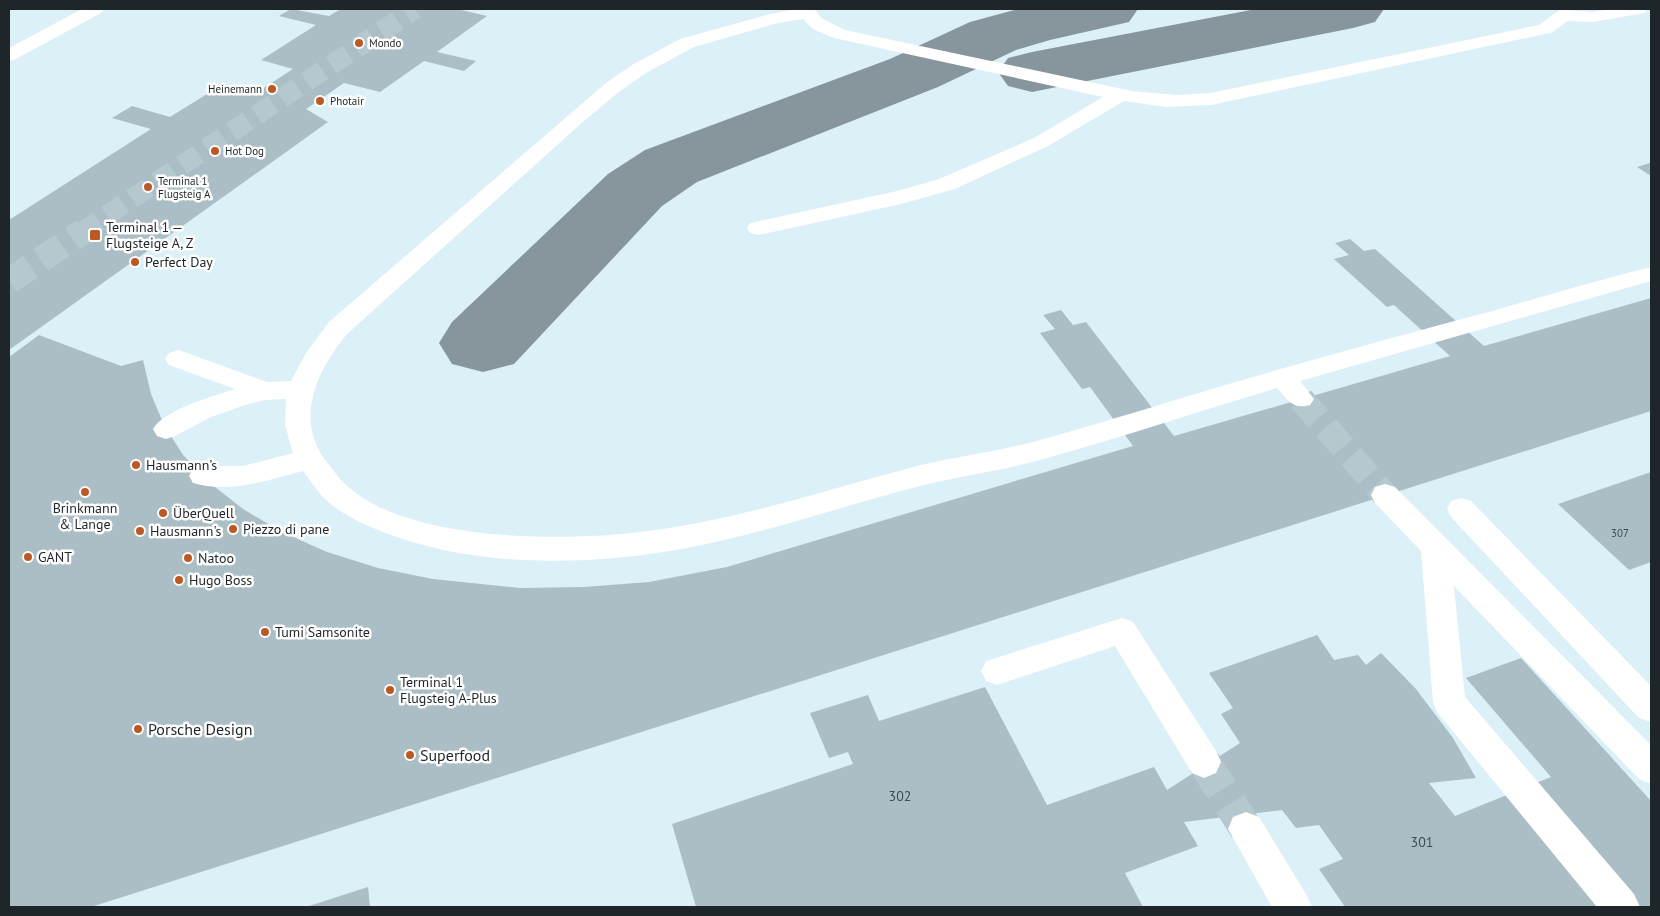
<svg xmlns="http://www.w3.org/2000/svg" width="1660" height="916" font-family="'PT Sans',sans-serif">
<rect width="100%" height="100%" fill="#dbf0f7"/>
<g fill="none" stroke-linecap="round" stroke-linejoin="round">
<!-- taxiway -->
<g fill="#87969c" fill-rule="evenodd">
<path d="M1018,9H1138L1129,22L1050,40L1016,50L938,87L697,182L662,206L514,364L483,372L452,364L439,343L452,322L608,174L645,150L890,59L970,22Z"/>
<path d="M1256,9H1384L1375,22L1353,28L1032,92L1008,86L998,72L1008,58L1032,52Z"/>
</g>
</g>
<!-- building -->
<g fill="#abbec5">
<path d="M291,9L329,16L341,9H457L487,16L437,52L476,61L464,71L424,61L380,92L344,83L306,109L328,122L9,350V220L151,129L112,118L132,106L170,117L223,84L256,93L293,69L261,60L316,25L279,16Z"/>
<path d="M1650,163L1651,176L1637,167Z"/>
<path d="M1350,239L1364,251L1375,249L1484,346L1651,298V411L91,907H9V357L39,335L121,366L143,360L151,394L164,425L183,455L210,483L243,509L282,532L327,552L378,568L433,579L520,588L584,587L649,582L727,567L1133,446L1090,387L1082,389L1040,333L1055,329L1043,315L1061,310L1073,325L1086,322L1174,436L1450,356L1394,305L1387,307L1334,259L1349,255L1335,243Z"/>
<path d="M1651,472V562L1629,570L1558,504Z"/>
<path d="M1317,635L1334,660L1358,655L1366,665L1381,653L1416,689L1453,738L1476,778L1429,783L1455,816L1551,777L1466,678L1521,658L1651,801V907H1345L1319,869L1343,859L1319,825L1296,828L1282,810L1184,822L1198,846L1125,873L1143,907H696L672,824L853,764L848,752L829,758L810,713L868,695L879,721L985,687L1047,805L1154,767L1167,790L1240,743L1221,714L1233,708L1209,673Z"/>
<path d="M368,887L370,907H306Z"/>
</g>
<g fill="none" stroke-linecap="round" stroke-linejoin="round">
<!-- minor-tunnel-far2 -->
<path stroke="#b5c8ce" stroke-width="20" stroke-dasharray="20 10" stroke-linecap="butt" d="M82,232L415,9"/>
<!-- minor-tunnel-far1 -->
<g stroke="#b5c8ce" stroke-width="26" stroke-dasharray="26 12" stroke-linecap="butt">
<path d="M9,281L84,231"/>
<path d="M1301,399L1385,495"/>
</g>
<!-- minor-tunnel -->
<path stroke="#b5c8ce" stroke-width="33" stroke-dasharray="33 16" stroke-linecap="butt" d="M1204,762L1246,829"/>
<!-- minor -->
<g fill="#fff" fill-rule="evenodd">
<path d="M82,9H104L101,13L16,59L9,61V48Z"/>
<path d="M797,9H815L821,18L845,30L1132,91L1177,95L1211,93L1539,25L1558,11L1564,10L1593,12L1610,9H1648L1645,13L1639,14L1593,22L1568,21L1551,33L1545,34L1211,105L1166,107L1124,101L1048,146L955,189L901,204L758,235L750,233L747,228L750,223L897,191L939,179L1034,138L1103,97L834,38L813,29L803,19L778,23L694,47L646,73L620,91L585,120L347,334C316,371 293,422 329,465C334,471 338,477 344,483C403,541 553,541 631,533C730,523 824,490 921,465C960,456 1001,451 1040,440C1109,421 1177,399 1246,379C1329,355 1413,332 1496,310C1548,295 1599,280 1651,267V281L1300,381L1314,399L1310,405C1293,410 1287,400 1277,388C1197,412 1117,439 1036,461C996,472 955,477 916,487C844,506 774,530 702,545C602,566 479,570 383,532C363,524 341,514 325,499C317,491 310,480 303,471C268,480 229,494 193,483L189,476L193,469L203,466H243L293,453L285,425L286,399L265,400L245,405L211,417L175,436L166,439L157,436L153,429C164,410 213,396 235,389L169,365L165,359L169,353L178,350L187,353L267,382L291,381L306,353L329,322L606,83L632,65L680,39L770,14Z"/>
<path d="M1385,484L1395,487L1651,745V784L1639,779L1454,586L1465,697L1634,894L1640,907H1597L1437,712L1433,702L1421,551L1375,503L1371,495L1375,487Z"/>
<path d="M1461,498L1471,501L1651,686V722L1639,718L1451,517L1447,509L1451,501Z"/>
<path d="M1122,618L1133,622L1216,751L1221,762L1216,773L1204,778L1192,773L1115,646L997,685L986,681L981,671L986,661Z"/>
<path d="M1246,812L1259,817L1306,894L1312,907H1272L1228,829L1233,817Z"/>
</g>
</g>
<!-- markers -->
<g fill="#bc5823" stroke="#fff" stroke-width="2">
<circle cx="359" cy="43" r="5"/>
<circle cx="272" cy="89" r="5"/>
<circle cx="320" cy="101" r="5"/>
<circle cx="215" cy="151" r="5"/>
<circle cx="148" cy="187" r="5"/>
<rect x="89" y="229" width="12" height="12" rx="2.5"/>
<circle cx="135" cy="262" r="5"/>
<circle cx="136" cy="465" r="5"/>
<circle cx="85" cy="492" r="5"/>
<circle cx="163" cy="513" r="5"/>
<circle cx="233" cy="529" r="5"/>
<circle cx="140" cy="531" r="5"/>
<circle cx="28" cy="557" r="5"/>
<circle cx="188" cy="558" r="5"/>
<circle cx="179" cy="580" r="5"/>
<circle cx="265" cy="632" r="5"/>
<circle cx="390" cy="690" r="5"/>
<circle cx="138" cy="729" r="5"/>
<circle cx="410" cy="755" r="5"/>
</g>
<g text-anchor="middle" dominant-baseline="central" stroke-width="5" stroke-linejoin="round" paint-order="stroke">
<!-- far-poi labels -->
<g font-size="11" fill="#1e2629" stroke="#fff" text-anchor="start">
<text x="369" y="43">Mondo</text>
<text x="262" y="89" text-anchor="end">Heinemann</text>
<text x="330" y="101">Photair</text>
<text x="225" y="151">Hot Dog</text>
<text x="158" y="181">Terminal 1<tspan x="158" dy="13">Flugsteig A</tspan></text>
</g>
<!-- number labels -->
<g font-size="11" fill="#414c50">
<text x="1620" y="533">307</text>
</g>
<!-- poi labels -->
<g font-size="14" fill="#1e2629" stroke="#fff" text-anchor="start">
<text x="106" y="227">Terminal 1 —<tspan x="106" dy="16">Flugsteige A, Z</tspan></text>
<text x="145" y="262">Perfect Day</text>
<text x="146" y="465">Hausmann’s</text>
<text x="85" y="508" text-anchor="middle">Brinkmann<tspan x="85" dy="16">&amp; Lange</tspan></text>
<text x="173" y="513">ÜberQuell</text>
<text x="243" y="529">Piezzo di pane</text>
<text x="150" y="531">Hausmann's</text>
<text x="38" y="557">GANT</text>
<text x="198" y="558">Natoo</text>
<text x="189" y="580">Hugo Boss</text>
<text x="275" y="632">Tumi Samsonite</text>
<text x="400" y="682">Terminal 1<tspan x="400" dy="16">Flugsteig A-Plus</tspan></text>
</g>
<!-- near-number labels -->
<g font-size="14" fill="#414c50">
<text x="900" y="796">302</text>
<text x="1422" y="842">301</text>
</g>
<!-- near-poi labels -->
<g font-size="16" fill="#1e2629" stroke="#fff" text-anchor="start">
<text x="148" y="729">Porsche Design</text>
<text x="420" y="755">Superfood</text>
</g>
</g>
<!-- border -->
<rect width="1660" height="916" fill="none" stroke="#1e2629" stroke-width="20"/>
</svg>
